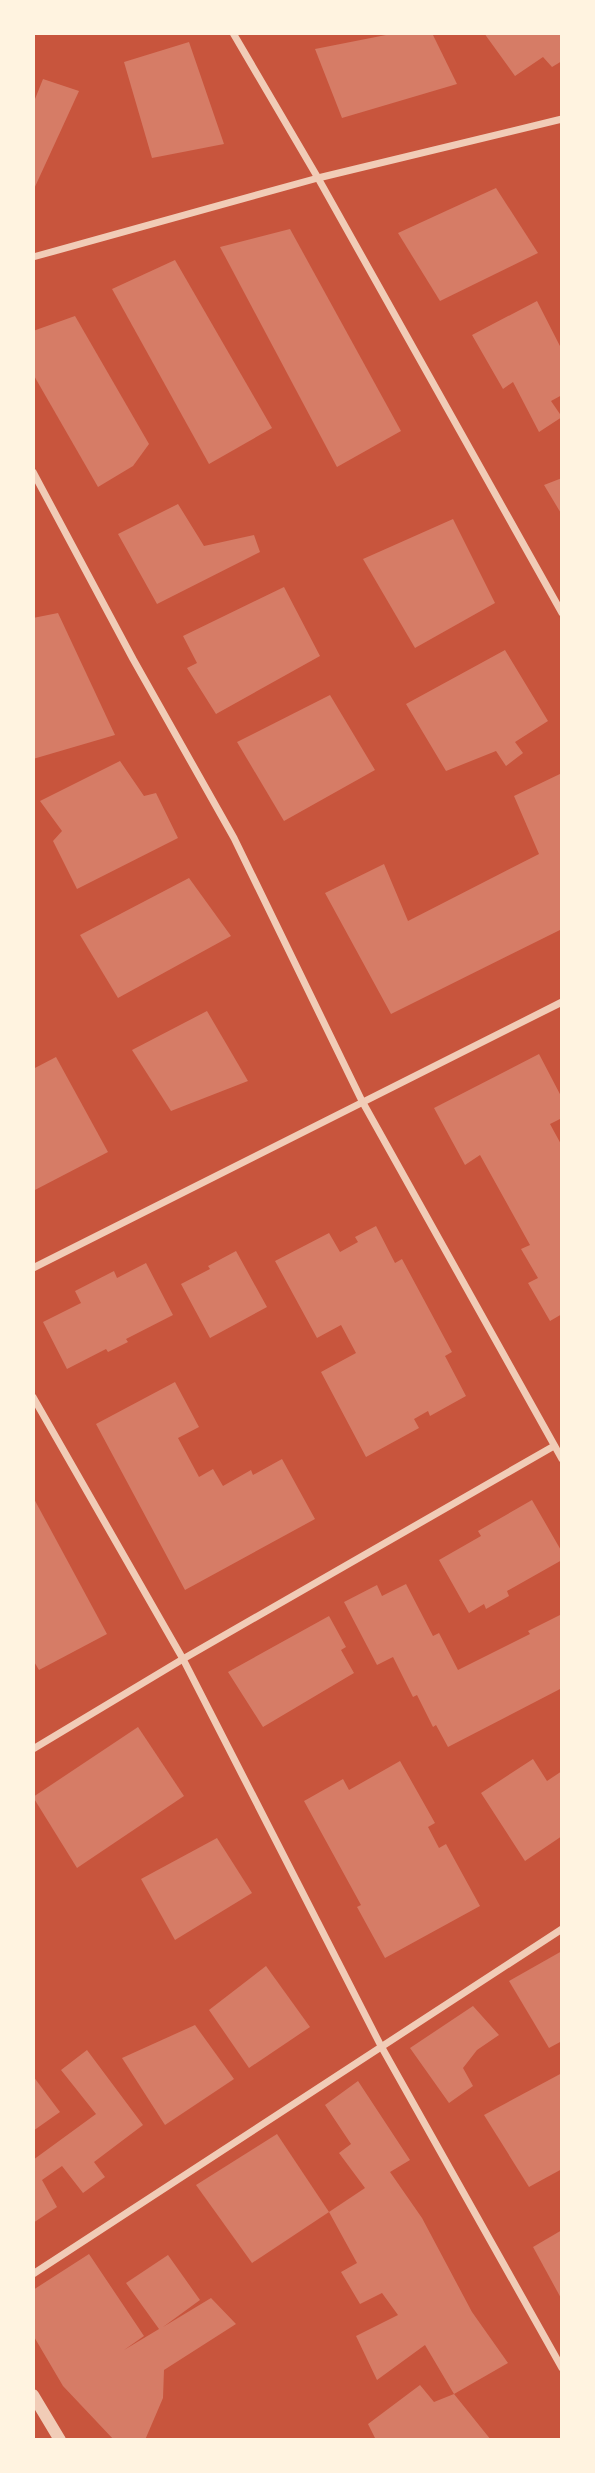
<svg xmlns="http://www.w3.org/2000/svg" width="595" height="2473" font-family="Barlow,sans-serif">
<rect width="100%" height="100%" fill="#c8553d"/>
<!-- building -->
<g fill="#d67c66">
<path d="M396,33H432L457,84L342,118L315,49Z"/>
<path d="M484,33H562V61L552,67L543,57L515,76Z"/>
<path d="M189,42L224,144L152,158L124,62Z"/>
<path d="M43,79L79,91L33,191V104Z"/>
<path d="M496,188L538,253L440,301L398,233Z"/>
<path d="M290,229L401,431L337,467L220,247Z"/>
<path d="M175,260L272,428L209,464L112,289Z"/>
<path d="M537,301L562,350V395L551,401L562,417L539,432L513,382L503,389L472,335Z"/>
<path d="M75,316L149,444L133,466L98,487L33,374V331Z"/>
<path d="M562,478V515L544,485Z"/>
<path d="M178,504L204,546L254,535L260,552L157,604L118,534Z"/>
<path d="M453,519L495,603L415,648L363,559Z"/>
<path d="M284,587L320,656L216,714L187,668L197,663L183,636Z"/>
<path d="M58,613L115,735L33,759V618Z"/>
<path d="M505,650L548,721L515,742L523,753L506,766L496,751L446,771L406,704Z"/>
<path d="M330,695L375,770L284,821L237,742Z"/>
<path d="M120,761L144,796L156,793L178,838L77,889L53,841L62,831L40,801Z"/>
<path d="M562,773V929L391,1014L325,893L384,864L408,921L539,854L514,796Z"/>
<path d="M189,878L231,936L118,998L80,935Z"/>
<path d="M207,1011L248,1081L171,1111L132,1050Z"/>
<path d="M539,1054L562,1098V1118L550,1124L562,1146V1314L550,1321L528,1283L538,1278L521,1249L530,1245L480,1155L465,1165L434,1108Z"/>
<path d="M56,1057L108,1152L33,1191V1069Z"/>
<path d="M376,1226L395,1263L402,1259L452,1352L445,1356L466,1396L430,1416L428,1411L414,1419L419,1428L366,1457L321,1372L356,1353L341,1325L317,1338L275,1261L329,1233L340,1252L358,1242L355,1237Z"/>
<path d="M236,1251L267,1307L210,1338L181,1284L210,1269L208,1266Z"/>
<path d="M146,1263L173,1315L126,1339L128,1342L108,1352L106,1349L67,1369L43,1322L81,1303L75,1291L114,1271L117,1278Z"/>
<path d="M175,1382L199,1427L178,1438L199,1477L213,1469L223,1486L251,1470L253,1475L282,1459L315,1519L185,1590L96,1424Z"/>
<path d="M33,1497L107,1634L39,1670L33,1660Z"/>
<path d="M532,1500L562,1552V1560L507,1591L509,1596L486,1609L484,1604L469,1613L439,1560L481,1536L478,1531Z"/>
<path d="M406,1584L433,1636L439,1633L458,1670L530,1634L528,1631L562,1614V1688L448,1747L436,1725L433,1727L417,1695L413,1697L393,1657L377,1665L344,1602L377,1585L382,1596Z"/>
<path d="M329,1616L346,1647L341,1650L354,1673L263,1727L228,1672Z"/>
<path d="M138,1727L184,1796L77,1868L33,1797Z"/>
<path d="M533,1759L547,1781L562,1771V1836L525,1861L481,1793Z"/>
<path d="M400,1761L435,1823L428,1827L439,1848L446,1844L480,1906L385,1958L357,1907L361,1905L304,1801L343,1779L349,1790Z"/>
<path d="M217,1838L252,1893L175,1940L141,1879Z"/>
<path d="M562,1951V2041L549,2048L509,1981Z"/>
<path d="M266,1966L310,2027L249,2068L209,2010Z"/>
<path d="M473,2006L499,2035L477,2050L463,2068L473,2086L449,2103L410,2048Z"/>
<path d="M195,2025L234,2079L165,2125L122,2058Z"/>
<path d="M87,2050L143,2125L94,2162L105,2177L83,2193L62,2166L42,2180L57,2207L33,2223V2160L96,2114L61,2070Z"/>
<path d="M562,2073V2169L529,2187L484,2115Z"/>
<path d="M33,2076L60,2112L33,2131Z"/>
<path d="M358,2081L410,2160L390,2172L422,2218L472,2312L508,2363L454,2394L425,2345L377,2380L356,2336L398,2315L382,2293L360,2304L341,2272L357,2263L329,2212L365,2188L339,2153L351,2144L325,2105Z"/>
<path d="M277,2134L329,2212L252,2263L196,2185Z"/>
<path d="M562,2230V2300L533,2247Z"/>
<path d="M89,2254L144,2336L124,2350L159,2329L126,2283L168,2255L200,2300L163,2327L211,2298L236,2324L164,2370L163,2398L145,2440H114L63,2386L33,2335V2290Z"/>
<path d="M420,2385L434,2402L454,2394L491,2440H376L368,2424Z"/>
</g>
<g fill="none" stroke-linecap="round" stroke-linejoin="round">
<!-- minor -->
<g stroke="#f1ccb7" stroke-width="7">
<path d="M233,33L318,178L562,613"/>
<path d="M33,257L318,178L562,119"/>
<path d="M33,472L133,659L234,838L362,1101L562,1459"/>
<path d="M33,1268L562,1002"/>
<path d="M33,1397L183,1659L381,2046L562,2368"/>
<path d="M33,1749L183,1659L554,1446"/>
<path d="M33,2274L562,1929"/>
</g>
<!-- tertiary -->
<path stroke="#f1ccb7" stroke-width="12" d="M33,2395L60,2440"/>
</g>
<!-- border -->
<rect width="595" height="2473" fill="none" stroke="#fff3e0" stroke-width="70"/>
</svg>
